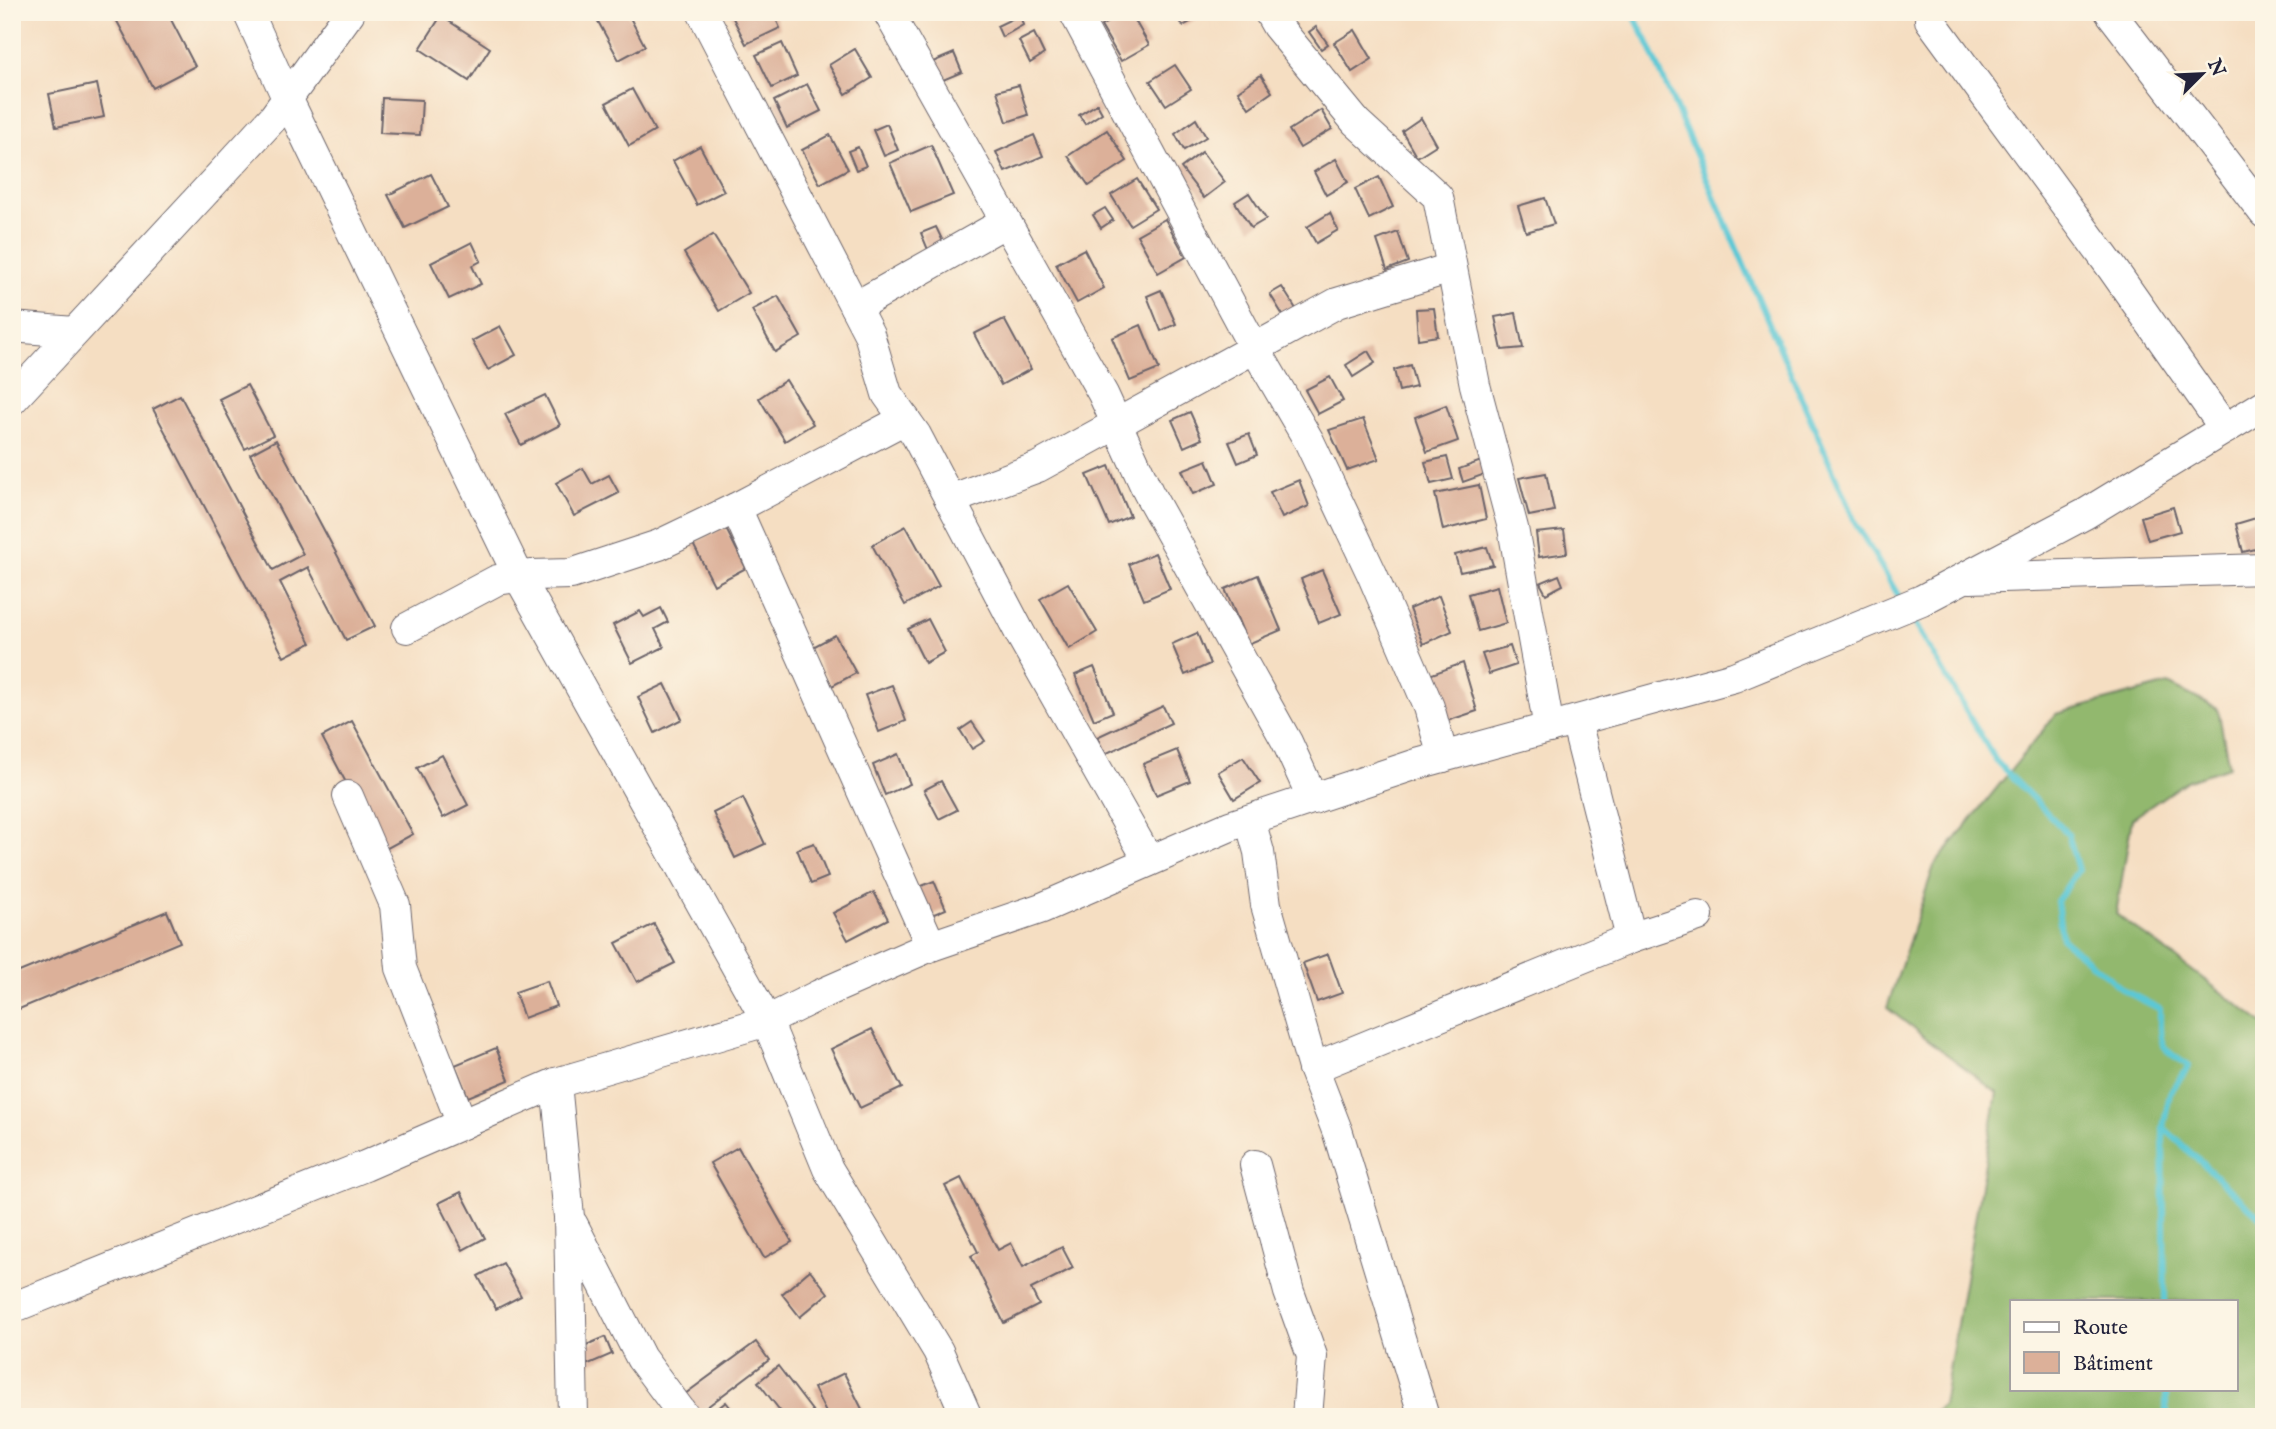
<svg xmlns="http://www.w3.org/2000/svg" width="2276" height="1429" font-family="'IM FELL English',serif">
<rect width="100%" height="100%" fill="#fcf5e5"/>
<filter id="ink" filterUnits="userSpaceOnUse"><feTurbulence type="fractalNoise" baseFrequency=".0143" numOctaves="2"/><feDisplacementMap in="SourceGraphic" scale="14" xChannelSelector="R" yChannelSelector="G"/><feConvolveMatrix kernelMatrix="1 2 1 2 8 2 1 2 1" color-interpolation-filters="sRGB"/></filter>
<filter id="wash" filterUnits="userSpaceOnUse"><feTurbulence type="fractalNoise" baseFrequency=".00686" numOctaves="4" result="noise"/><feDisplacementMap in="SourceGraphic" scale="28" xChannelSelector="R" yChannelSelector="G"/><feGaussianBlur stdDeviation="1.57" result="paint"/><feColorMatrix in="noise" values="0 0 0 0 0 0 0 0 0 0 0 0 0 0 0 0 0 1.4 0 .05"/><feComposite in="paint" operator="in"/></filter>
<g filter="url(#wash)">
<rect width="100%" height="100%" fill="#f5dec2"/>
<!-- forest -->
<path fill="#92b86e" stroke="#5a6d54" stroke-width="2" fill-rule="evenodd" d="M2168,684L2218,709L2229,767L2188,780L2132,819L2116,914L2264,1024V1417H1929L1943,1405L1997,1093L1887,1008L1934,866L2056,714ZM2012,1301H2236V1389H2012Z"/>
<g fill="none" stroke-linecap="round" stroke-linejoin="round">
<!-- stream -->
<g stroke="#5cc8d5" stroke-width="6">
<path d="M1632,12L1647,41L1856,524L1901,600"/>
<path d="M1910,615L1996,761L2068,834L2078,870L2057,901L2062,939L2125,991L2160,1009C2160,1045 2158,1047 2189,1066L2170,1093L2163,1127L2264,1221"/>
<path d="M2163,1127L2165,1301"/>
<path d="M2166,1389V1417"/>
</g>
</g>
<g id="blocks">
<!-- building -->
<g fill="#dcb099">
<path d="M112,12H167L195,66L153,88Z"/>
<path d="M602,12H627L645,46L619,60L595,16Z"/>
<path d="M730,12H773L780,28L746,44Z"/>
<path d="M1125,12H1130L1149,45L1121,61L1101,26Z"/>
<path d="M1175,12H1209L1183,26Z"/>
<path d="M1290,12H1296L1299,18L1289,22L1286,14Z"/>
<path d="M1020,15L1023,25L1002,37L997,26Z"/>
<path d="M441,16L490,48L469,81L420,49Z"/>
<path d="M1316,27L1328,44L1321,49L1309,32Z"/>
<path d="M1355,30L1372,59L1352,72L1334,43Z"/>
<path d="M1034,33L1044,54L1030,63L1019,41Z"/>
<path d="M782,43L797,76L772,88L756,55Z"/>
<path d="M855,49L872,78L846,94L829,65Z"/>
<path d="M954,53L962,72L936,83L928,64Z"/>
<path d="M1175,65L1191,89L1166,105L1150,81Z"/>
<path d="M1261,75L1272,92L1249,108L1238,91Z"/>
<path d="M97,84L104,117L56,127L49,94Z"/>
<path d="M807,84L821,111L787,128L774,101Z"/>
<path d="M1019,85L1028,115L1007,122L997,91Z"/>
<path d="M632,89L655,131L629,146L606,103Z"/>
<path d="M382,98L422,100L420,135L380,133Z"/>
<path d="M1097,104L1102,113L1085,124L1079,115Z"/>
<path d="M1321,110L1332,129L1300,148L1289,130Z"/>
<path d="M1421,118L1436,145L1417,157L1402,131Z"/>
<path d="M1196,119L1206,137L1184,150L1175,134Z"/>
<path d="M887,124L898,150L884,156L873,130Z"/>
<path d="M1107,130L1127,161L1089,186L1068,156Z"/>
<path d="M830,135L848,169L820,184L802,150Z"/>
<path d="M1034,135L1043,156L1005,172L996,152Z"/>
<path d="M931,145L953,195L911,212L890,163Z"/>
<path d="M700,146L724,191L697,205L673,161Z"/>
<path d="M858,147L866,166L856,170L848,151Z"/>
<path d="M1202,152L1225,182L1204,198L1181,168Z"/>
<path d="M1336,159L1348,182L1326,195L1314,172Z"/>
<path d="M431,174L448,207L405,228L388,195Z"/>
<path d="M1379,177L1393,207L1369,219L1355,189Z"/>
<path d="M1137,179L1156,209L1130,225L1111,195Z"/>
<path d="M1249,193L1266,219L1251,228L1235,202Z"/>
<path d="M1545,198L1554,224L1526,232L1518,206Z"/>
<path d="M1105,208L1113,220L1101,228L1093,215Z"/>
<path d="M1330,213L1338,230L1316,243L1307,227Z"/>
<path d="M1165,219L1186,257L1158,273L1137,235Z"/>
<path d="M936,227L947,250L931,257L921,233Z"/>
<path d="M1398,232L1408,262L1387,270L1377,240Z"/>
<path d="M713,235L749,293L719,311L684,253Z"/>
<path d="M472,242L481,261L472,266L481,284L449,299L431,263Z"/>
<path d="M1084,249L1104,288L1077,303L1056,264Z"/>
<path d="M1282,287L1296,309L1284,317L1270,294Z"/>
<path d="M1161,290L1176,324L1161,331L1147,296Z"/>
<path d="M778,296L801,337L775,352L752,310Z"/>
<path d="M1434,308L1438,336L1418,339L1416,309Z"/>
<path d="M1516,313L1523,348L1502,350L1495,317Z"/>
<path d="M1004,319L1031,369L1001,385L974,334Z"/>
<path d="M1141,325L1159,369L1130,381L1112,338Z"/>
<path d="M500,326L516,355L488,370L472,341Z"/>
<path d="M1368,351L1375,363L1353,377L1346,365Z"/>
<path d="M1410,365L1416,387L1399,391L1394,370Z"/>
<path d="M1330,377L1343,401L1318,414L1305,390Z"/>
<path d="M786,380L813,424L785,441L759,398Z"/>
<path d="M247,385L273,435L245,449L219,399Z"/>
<path d="M180,395L273,570L303,554L250,454L276,440L375,626L346,640L308,567L280,582L311,643L284,657L153,409Z"/>
<path d="M545,395L560,425L521,445L505,414Z"/>
<path d="M1446,405L1458,441L1427,452L1415,417Z"/>
<path d="M1190,412L1202,439L1184,447L1172,420Z"/>
<path d="M1363,419L1379,459L1347,470L1329,430Z"/>
<path d="M1249,434L1257,455L1238,463L1229,442Z"/>
<path d="M1447,457L1453,479L1431,484L1425,462Z"/>
<path d="M1207,460L1217,484L1193,494L1182,470Z"/>
<path d="M1484,460L1488,473L1463,482L1459,469Z"/>
<path d="M1109,466L1130,516L1109,525L1087,475Z"/>
<path d="M583,468L592,484L609,475L619,493L574,516L556,483Z"/>
<path d="M1546,473L1554,511L1529,516L1519,478Z"/>
<path d="M1299,480L1309,506L1282,518L1270,492Z"/>
<path d="M1479,485L1486,519L1443,530L1435,494Z"/>
<path d="M2173,507L2180,531L2148,540L2141,517Z"/>
<path d="M2256,518L2264,547L2243,552L2236,524Z"/>
<path d="M906,526L939,586L905,605L872,545Z"/>
<path d="M725,527L746,568L714,585L693,544Z"/>
<path d="M1564,530L1567,553L1539,557L1536,533Z"/>
<path d="M1487,547L1493,565L1460,572L1455,555Z"/>
<path d="M1155,553L1170,589L1144,600L1129,564Z"/>
<path d="M1322,570L1341,614L1319,623L1301,579Z"/>
<path d="M1258,575L1281,630L1248,644L1225,589Z"/>
<path d="M1559,575L1563,585L1546,594L1540,583Z"/>
<path d="M1068,583L1097,632L1069,649L1040,599Z"/>
<path d="M1497,586L1506,623L1478,631L1468,594Z"/>
<path d="M1439,596L1452,631L1423,644L1409,609Z"/>
<path d="M661,608L668,622L655,629L664,647L632,663L613,625L640,611L644,617Z"/>
<path d="M928,619L945,652L925,663L908,629Z"/>
<path d="M1197,633L1210,664L1185,675L1172,644Z"/>
<path d="M835,635L856,673L832,686L811,648Z"/>
<path d="M1510,646L1516,665L1489,674L1482,654Z"/>
<path d="M1463,663L1477,711L1444,722L1429,675Z"/>
<path d="M1094,667L1113,712L1094,720L1075,675Z"/>
<path d="M665,684L682,719L655,733L638,697Z"/>
<path d="M892,685L906,721L879,732L865,695Z"/>
<path d="M1163,706L1171,723L1105,754L1097,737Z"/>
<path d="M352,721L413,834L382,851L322,737Z"/>
<path d="M972,722L985,741L972,749L960,730Z"/>
<path d="M1177,750L1190,781L1156,795L1143,764Z"/>
<path d="M898,754L910,784L885,795L873,765Z"/>
<path d="M442,755L468,805L443,818L417,768Z"/>
<path d="M1243,757L1260,783L1234,799L1218,772Z"/>
<path d="M941,781L957,810L939,819L924,790Z"/>
<path d="M743,798L765,844L735,858L713,813Z"/>
<path d="M814,843L828,877L811,884L797,849Z"/>
<path d="M934,881L946,909L927,917L914,889Z"/>
<path d="M874,892L888,919L848,940L833,913Z"/>
<path d="M167,911L180,942L12,1012V975Z"/>
<path d="M654,924L675,963L637,982L616,943Z"/>
<path d="M1328,954L1342,993L1317,1002L1303,963Z"/>
<path d="M547,981L556,1006L524,1018L515,992Z"/>
<path d="M872,1029L902,1088L860,1108L831,1049Z"/>
<path d="M496,1048L509,1080L468,1097L455,1065Z"/>
<path d="M738,1147L792,1242L764,1258L710,1163Z"/>
<path d="M961,1178L998,1250L1011,1243L1023,1267L1062,1247L1073,1268L1031,1289L1039,1305L1004,1323L971,1256L978,1252L945,1186Z"/>
<path d="M461,1192L485,1238L463,1250L439,1203Z"/>
<path d="M503,1263L521,1296L496,1309L478,1276Z"/>
<path d="M810,1270L828,1293L800,1317L782,1294Z"/>
<path d="M605,1337L612,1354L584,1366L577,1349Z"/>
<path d="M756,1342L769,1360L695,1416L681,1397Z"/>
<path d="M778,1366L817,1417H785L758,1382Z"/>
<path d="M844,1373L866,1417H828L814,1388Z"/>
<path d="M726,1402L738,1417H707Z"/>
</g>
</g>
</g>
<g filter="url(#ink)">
<use href="#blocks" fill-opacity="0" stroke="#6c646a" stroke-width="2"/>
<g fill="none" stroke-linecap="round" stroke-linejoin="round">
<!-- minor casing -->
<g stroke="#6c646a" stroke-width="32">
<g id="minor">
<path d="M248,12L287,98L519,577L767,1021L828,1169L938,1351L967,1417"/>
<path d="M702,12L869,334L887,394L916,435L1021,635L1149,861"/>
<path d="M888,12L1103,394L1148,492L1287,742L1313,799"/>
<path d="M1074,12L1246,333L1309,441L1372,574L1429,707L1443,757"/>
<path d="M1269,12L1277,26L1356,122L1438,197L1475,385L1513,528L1549,728"/>
<path d="M2110,12L2264,213"/>
<path d="M1930,20L2112,268L2225,429"/>
<path d="M855,307L1006,222"/>
<path d="M12,327L74,332"/>
<path d="M12,400L274,117L350,12"/>
<path d="M905,419L736,508L931,946"/>
<path d="M950,500L1038,467L1337,303L1451,268"/>
<path d="M1970,578L2264,569"/>
<path d="M407,628L497,580L531,575L571,574L659,545L736,508"/>
<path d="M1576,721L1631,938"/>
<path d="M348,796L395,905L401,968L462,1124"/>
<path d="M1250,820L1259,852L1266,905L1313,1068L1338,1133L1424,1417"/>
<path d="M1313,1068L1631,938L1698,916"/>
<path d="M556,1083L569,1217L573,1417"/>
<path d="M1255,1165L1289,1292L1312,1356L1307,1417"/>
<path d="M573,1225L641,1358L685,1417"/>
<path d="M12,1308L365,1166L556,1083L767,1021L819,995L931,946L1042,908L1230,826L1417,764L1734,677L1922,600L2085,514L2264,405"/>
</g>
</g>
<!-- minor -->
<use href="#minor" stroke="#fff" stroke-width="30"/>
</g>
</g>
<!-- margin -->
<rect width="2276" height="1429" fill="none" stroke="#fcf5e5" stroke-width="42"/>
<!-- legend -->
<rect x="2010" y="1300" width="228" height="91" fill="#fcf5e5" stroke="#a5a1a1" stroke-width="2"/>
<rect x="2024" y="1322" width="35" height="10" fill="#ffffff" stroke="#a5a1a1" stroke-width="2"/>
<text x="2073" y="1334" font-size="21" fill="#22223b">Route</text>
<rect x="2024" y="1352" width="35" height="21" fill="#dcb099" stroke="#a5a1a1" stroke-width="2"/>
<text x="2073" y="1370" font-size="21" fill="#22223b">Bâtiment</text>
<!-- north arrow -->
<g transform="translate(2202 74) rotate(66)" stroke="#fcf5e5" stroke-width="5" paint-order="stroke">
<path d="M0-5L12 26L0 18L-12 26Z" fill="#22223b"/>
<text y="-10" font-size="19" font-weight="bold" text-anchor="middle" fill="#22223b">N</text>
</g>
</svg>
